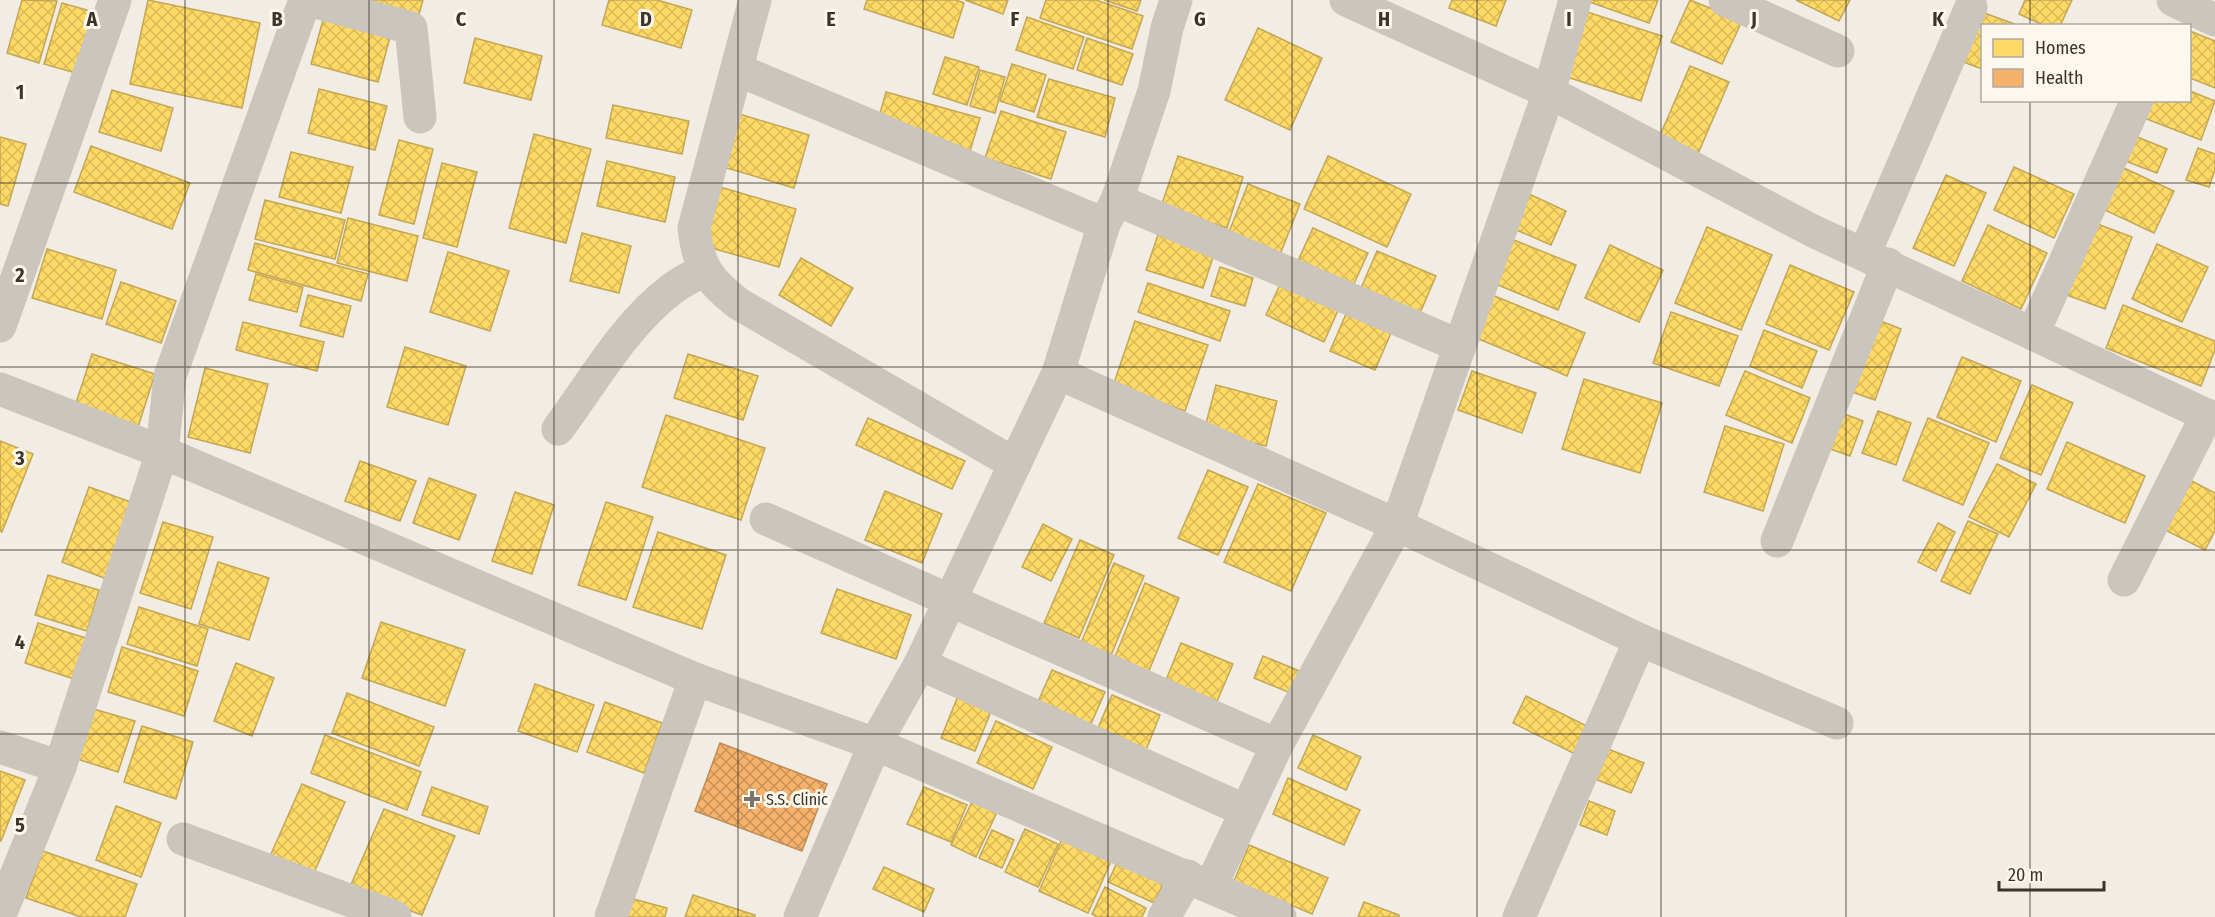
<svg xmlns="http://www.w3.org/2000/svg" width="2215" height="917" font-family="'Fira Sans Condensed',sans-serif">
<defs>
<pattern id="homes-cross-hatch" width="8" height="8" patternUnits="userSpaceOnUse" patternTransform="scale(1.5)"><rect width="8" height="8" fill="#ffd966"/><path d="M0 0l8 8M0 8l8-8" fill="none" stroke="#dbbb58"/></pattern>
<pattern id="health-cross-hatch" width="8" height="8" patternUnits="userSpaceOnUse" patternTransform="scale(1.5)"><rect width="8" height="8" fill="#f6b26b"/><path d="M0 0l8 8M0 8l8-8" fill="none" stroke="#c89158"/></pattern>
</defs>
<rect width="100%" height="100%" fill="#f1ede4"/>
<!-- homes -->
<g fill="url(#homes-cross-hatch)" stroke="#c4a754" stroke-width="1.5">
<path d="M22,0L57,1L39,63L7,53Z"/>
<path d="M148,0L260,23L242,108L130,84Z"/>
<path d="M350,0H423L417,21Z"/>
<path d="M609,0H657L692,10L681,48L602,25Z"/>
<path d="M867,0H956L964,3L953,38L864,9Z"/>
<path d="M965,0H1008L1003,14Z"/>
<path d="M1046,0H1096L1143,16L1132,49L1040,18Z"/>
<path d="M1104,0H1141L1137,11Z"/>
<path d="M1452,0H1506L1496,26L1449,8Z"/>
<path d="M1584,0H1658L1649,23Z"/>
<path d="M1690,0L1742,21L1722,64L1671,42Z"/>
<path d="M1796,0H1850L1839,21Z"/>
<path d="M2025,0H2072L2060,26H2045L2019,14Z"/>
<path d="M62,3L94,12L76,73L44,64Z"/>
<path d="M1976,10L2020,26H1982V69L1958,60Z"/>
<path d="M1584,11L1662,36L1641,101L1564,76Z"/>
<path d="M1027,17L1084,37L1073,69L1016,50Z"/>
<path d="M323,20L390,37L378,82L311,64Z"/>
<path d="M1258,28L1322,58L1290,130L1225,100Z"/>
<path d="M2190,31L2215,41V88L2190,78Z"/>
<path d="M475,38L542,56L531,100L464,83Z"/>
<path d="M1087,38L1133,54L1122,85L1077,70Z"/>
<path d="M945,57L979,67L967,105L933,94Z"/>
<path d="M1012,64L1046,75L1034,112L1000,101Z"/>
<path d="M1690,66L1729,82L1694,163L1655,147Z"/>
<path d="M980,70L1005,77L995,113L970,106Z"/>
<path d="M1049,79L1115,98L1105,137L1037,117Z"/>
<path d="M319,89L387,106L375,150L308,133Z"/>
<path d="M112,90L173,108L161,151L99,132Z"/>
<path d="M2190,91L2215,101L2201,140L2139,116L2145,100H2190Z"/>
<path d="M886,92L980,118L970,151L877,124Z"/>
<path d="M613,105L689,121L682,154L606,138Z"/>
<path d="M1001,111L1066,132L1051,179L985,158Z"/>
<path d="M736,113L809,135L794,188L720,166Z"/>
<path d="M534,134L591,149L566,243L509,228Z"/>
<path d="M2130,134L2167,149L2157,173L2120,159Z"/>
<path d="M0,137L26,144L8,206L0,204Z"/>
<path d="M399,140L433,149L414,224L379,215Z"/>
<path d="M91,146L190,183L172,229L74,192Z"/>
<path d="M2198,148L2215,154V170L2209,187L2186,180Z"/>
<path d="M291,152L353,167L341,213L279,197Z"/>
<path d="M1178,156L1243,177L1227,228L1161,207Z"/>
<path d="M1328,156L1411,194L1387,247L1304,209Z"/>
<path d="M607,161L675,177L665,222L597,206Z"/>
<path d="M442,163L477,172L457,247L423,238Z"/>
<path d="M2113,163L2174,191L2154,233L2094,205Z"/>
<path d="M2014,167L2074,194L2054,238L1994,210Z"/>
<path d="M1946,175L1986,193L1954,266L1913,248Z"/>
<path d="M1248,184L1300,204L1279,257L1227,237Z"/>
<path d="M720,187L796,209L779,267L704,246Z"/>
<path d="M1527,193L1566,211L1551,245L1512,228Z"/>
<path d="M265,200L345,220L335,259L255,239Z"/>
<path d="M348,218L418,236L407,281L337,263Z"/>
<path d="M2092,222L2132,237L2105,309L2064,294Z"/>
<path d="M1988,225L2047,253L2021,309L1962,281Z"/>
<path d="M1707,227L1772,255L1741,330L1675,303Z"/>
<path d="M1313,228L1368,253L1351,290L1296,265Z"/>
<path d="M1160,229L1216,248L1203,288L1146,270Z"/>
<path d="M582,233L631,246L619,293L570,281Z"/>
<path d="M1509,238L1576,265L1558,310L1491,282Z"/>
<path d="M255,243L368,274L361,301L248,270Z"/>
<path d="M2157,244L2208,267L2182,322L2132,299Z"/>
<path d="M1610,245L1663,270L1639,322L1585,298Z"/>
<path d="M47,249L116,270L102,319L32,298Z"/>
<path d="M1377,251L1436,276L1417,320L1358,295Z"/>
<path d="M448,252L509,271L490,331L430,312Z"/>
<path d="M801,258L853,288L831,326L779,295Z"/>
<path d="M1790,265L1854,292L1829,350L1766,324Z"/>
<path d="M1220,267L1253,278L1245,306L1211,296Z"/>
<path d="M256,274L303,287L297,312L249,300Z"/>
<path d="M1282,280L1340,306L1324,342L1266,315Z"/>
<path d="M121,282L176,301L161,343L106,324Z"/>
<path d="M1148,283L1230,311L1220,341L1138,312Z"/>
<path d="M308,295L351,306L343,337L300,326Z"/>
<path d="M1492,295L1585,333L1567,376L1474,337Z"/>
<path d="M2123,305L2215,341V350L2201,386L2106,348Z"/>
<path d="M1671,312L1738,336L1719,386L1653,363Z"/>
<path d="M1346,314L1391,333L1375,370L1330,351Z"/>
<path d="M1873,318L1901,329L1875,400L1846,390Z"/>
<path d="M1135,321L1208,345L1185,411L1113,386Z"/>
<path d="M243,322L324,342L317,371L236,350Z"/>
<path d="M1764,330L1817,351L1802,388L1750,366Z"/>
<path d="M405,347L466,366L448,425L387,407Z"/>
<path d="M92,354L155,374L138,427L75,406Z"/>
<path d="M688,354L758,376L743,420L674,398Z"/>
<path d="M1962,357L2021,381L1996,442L1937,417Z"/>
<path d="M205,368L268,384L250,453L188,437Z"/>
<path d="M1472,371L1536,393L1522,433L1458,410Z"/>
<path d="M1745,371L1810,398L1792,443L1726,415Z"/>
<path d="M1584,379L1662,403L1640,473L1562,449Z"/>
<path d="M1216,385L1277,401L1266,446L1204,431Z"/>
<path d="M2032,385L2073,403L2041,475L2000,458Z"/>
<path d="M1834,410L1863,421L1850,456L1822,446Z"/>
<path d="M1878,411L1911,423L1896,465L1862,453Z"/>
<path d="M666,415L765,448L741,520L642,487Z"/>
<path d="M868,418L965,461L952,489L856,445Z"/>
<path d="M1928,418L1989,443L1963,505L1903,480Z"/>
<path d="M1725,426L1784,444L1763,511L1704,492Z"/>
<path d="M0,441L33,454L2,532L0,531Z"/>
<path d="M2067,442L2145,476L2125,523L2047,489Z"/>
<path d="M360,461L416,481L400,521L345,501Z"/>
<path d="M1997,464L2036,484L2009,537L1969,517Z"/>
<path d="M1208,470L1248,487L1218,555L1178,538Z"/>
<path d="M2184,477L2215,493V531L2205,550L2159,527Z"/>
<path d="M429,478L476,495L459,540L413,523Z"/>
<path d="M1258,484L1326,513L1291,591L1224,562Z"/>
<path d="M89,487L139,505L112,581L62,562Z"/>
<path d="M885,491L942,514L922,563L865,540Z"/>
<path d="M515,492L554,505L532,574L492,561Z"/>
<path d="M606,502L653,517L626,600L578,585Z"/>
<path d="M1968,521L1998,534L1970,594L1941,581Z"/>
<path d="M163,522L213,537L191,609L140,593Z"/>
<path d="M1938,523L1955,532L1936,571L1918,562Z"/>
<path d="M1043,524L1072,539L1051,581L1022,567Z"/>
<path d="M658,532L726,555L702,629L633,607Z"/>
<path d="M1080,540L1114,555L1079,638L1044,623Z"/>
<path d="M218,562L269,578L249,640L199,624Z"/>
<path d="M1114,563L1144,576L1109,660L1079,648Z"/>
<path d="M48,575L99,590L87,631L35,615Z"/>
<path d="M1145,583L1179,598L1146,678L1112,664Z"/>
<path d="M837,589L911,615L896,659L821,633Z"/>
<path d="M139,607L208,629L197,666L127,644Z"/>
<path d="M381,622L465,650L445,706L362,678Z"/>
<path d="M38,623L86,638L74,679L25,663Z"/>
<path d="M1181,643L1233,664L1215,706L1164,685Z"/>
<path d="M122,647L198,671L184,716L108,692Z"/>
<path d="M1263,656L1302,672L1293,694L1254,678Z"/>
<path d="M236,663L274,678L252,736L214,721Z"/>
<path d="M1052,670L1105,692L1090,726L1037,704Z"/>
<path d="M535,684L594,705L577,752L518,731Z"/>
<path d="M347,693L434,727L419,766L332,733Z"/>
<path d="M1112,695L1160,715L1144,755L1095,735Z"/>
<path d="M958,696L992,709L975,751L941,738Z"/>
<path d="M1526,696L1595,730L1581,757L1513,723Z"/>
<path d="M605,702L662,723L644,773L587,752Z"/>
<path d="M90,708L135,721L118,772L74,758Z"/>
<path d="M996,721L1052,747L1033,789L977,763Z"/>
<path d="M142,726L193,742L176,799L124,782Z"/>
<path d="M325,735L421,772L407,810L311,773Z"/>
<path d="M1313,735L1361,757L1346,790L1298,768Z"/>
<path d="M1608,749L1644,763L1631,793L1595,779Z"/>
<path d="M0,771L25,780L1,841L0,840Z"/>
<path d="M1288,778L1360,810L1344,845L1273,814Z"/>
<path d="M302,784L345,802L310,882L267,863Z"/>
<path d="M432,787L488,807L479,834L422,815Z"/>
<path d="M924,787L967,805L951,842L907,824Z"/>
<path d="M973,800L997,812L976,857L951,845Z"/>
<path d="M1589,801L1615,811L1607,835L1580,825Z"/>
<path d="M116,806L161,823L141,877L96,860Z"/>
<path d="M384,809L455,836L422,915L349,889Z"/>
<path d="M1025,829L1058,844L1038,887L1005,872Z"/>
<path d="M992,830L1014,840L1002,868L979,858Z"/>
<path d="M1063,837L1112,859L1088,913L1039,891Z"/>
<path d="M1249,845L1328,878L1312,914L1234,881Z"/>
<path d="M43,851L137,884L125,917H81L26,898Z"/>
<path d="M1121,854L1167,875L1154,903L1108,882Z"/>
<path d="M884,867L934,889L924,912L873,889Z"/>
<path d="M1105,887L1146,908L1142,917H1097L1092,914Z"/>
<path d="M693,895L755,915V917H685Z"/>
<path d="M626,897L667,908L665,917H620Z"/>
<path d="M1364,902L1399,915V917H1358Z"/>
</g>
<!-- health -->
<path fill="url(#health-cross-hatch)" stroke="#be8c57" stroke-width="1.5" d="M720,743L827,784L802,851L695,811Z"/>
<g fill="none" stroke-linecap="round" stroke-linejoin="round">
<!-- minor -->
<g stroke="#cac5bd" stroke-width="33">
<path d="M309,0L411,28L420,117"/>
<path d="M755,0L694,228C698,266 708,280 739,304L1015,464"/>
<path d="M1346,0L1549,92L1813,231L2215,419"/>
<path d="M1725,0L1838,51"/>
<path d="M2173,0L2215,20"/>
<path d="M738,70L1104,224"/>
<path d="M1117,200L1460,346"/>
<path d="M1865,253L1971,7"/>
<path d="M0,326L115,0"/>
<path d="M2033,334L2137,100"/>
<path d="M1058,373L1397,525L1640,640L1837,723"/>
<path d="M0,389L162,452L695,679L875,744L1280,917"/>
<path d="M558,429C593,382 625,324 672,289C682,281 694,276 704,270"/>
<path d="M766,519L1277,745"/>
<path d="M1777,541L1888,264"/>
<path d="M2124,580L2207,415"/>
<path d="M920,664L1246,811"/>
<path d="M0,747L60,767"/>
<path d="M183,839L395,917"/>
<path d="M1211,886L1277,745L1397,525L1549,92L1575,0"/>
<path d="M0,915L60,767L162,452L170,376L305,0"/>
<path d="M611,917L695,679"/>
<path d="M800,917L875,744L920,664L1058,373L1104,224L1117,200L1154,91L1167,28L1176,0"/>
<path d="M1164,917L1188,876"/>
<path d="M1519,917L1640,640"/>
</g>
</g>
<!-- grid -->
<path fill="none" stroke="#3c3329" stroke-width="1.5" stroke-opacity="0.55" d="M185,0V917M369,0V917M554,0V917M738,0V917M923,0V917M1108,0V917M1292,0V917M1477,0V917M1661,0V917M1846,0V917M2030,0V26M2030,100V917M0,183H2215M0,367H2215M0,550H2215M0,734H2215"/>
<!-- markers -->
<path fill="#7b746a" stroke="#fcf8ed" stroke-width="2" d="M749 790h6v6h6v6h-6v6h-6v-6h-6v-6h6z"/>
<g text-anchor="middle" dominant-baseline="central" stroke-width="6" stroke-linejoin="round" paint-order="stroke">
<!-- poi labels -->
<g font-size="16" fill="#3c3329" stroke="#fcf8ed" text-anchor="start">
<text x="766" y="799">S.S. Clinic</text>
</g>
</g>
<g font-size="20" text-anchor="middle" font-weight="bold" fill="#3c3329" stroke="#fcf8ed" stroke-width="6" stroke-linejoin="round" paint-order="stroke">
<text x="92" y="26">A</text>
<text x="277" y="26">B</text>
<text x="461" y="26">C</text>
<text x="646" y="26">D</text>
<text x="831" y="26">E</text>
<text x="1015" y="26">F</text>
<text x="1200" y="26">G</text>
<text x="1384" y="26">H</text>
<text x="1569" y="26">I</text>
<text x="1754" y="26">J</text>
<text x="1938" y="26">K</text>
<text x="20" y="99">1</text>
<text x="20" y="282">2</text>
<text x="20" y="465">3</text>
<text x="20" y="649">4</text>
<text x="20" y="832">5</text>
</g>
<!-- legend -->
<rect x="1981" y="24" width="210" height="78" fill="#fcf8ed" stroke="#afa99f" stroke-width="1.5"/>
<rect x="1993" y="39" width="30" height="18" fill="#ffd966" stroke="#afa99f" stroke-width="1.5"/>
<text x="2035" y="54" font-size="18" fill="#3c3329">Homes</text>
<rect x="1993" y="69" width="30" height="18" fill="#f6b26b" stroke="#afa99f" stroke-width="1.5"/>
<text x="2035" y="84" font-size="18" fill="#3c3329">Health</text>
<!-- scale -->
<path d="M1999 881v9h105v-9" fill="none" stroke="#3c3329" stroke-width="3"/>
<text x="2008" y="881" font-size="18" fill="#3c3329" stroke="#fcf8ed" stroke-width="4.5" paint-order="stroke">20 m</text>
</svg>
